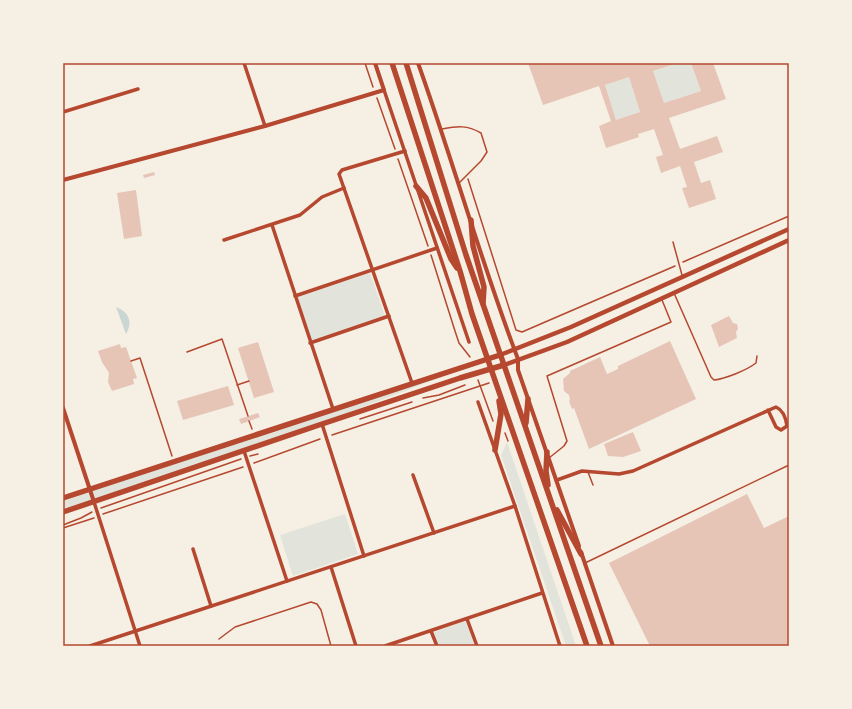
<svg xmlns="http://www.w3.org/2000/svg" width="852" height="709" font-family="Ubuntu,sans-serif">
<rect width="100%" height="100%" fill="#f6efe4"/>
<!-- green -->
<g fill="#e2e4dc">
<path d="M678,63H691L701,91L664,103L653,71Z"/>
<path d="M629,77L640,112L616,120L605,85Z"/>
<path d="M370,273L385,316L312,341L297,297Z"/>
<path d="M462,366L460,370L316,425L63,511V498L275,432Z"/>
<path d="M507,442L576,646H566L501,455Z"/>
<path d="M345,514L358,554L293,576L280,535Z"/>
<path d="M466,621L475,646H439L434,632Z"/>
</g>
<!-- water -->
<path fill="#c9d6d2" d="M116,307C129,312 133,322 126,334Z"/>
<!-- building -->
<g fill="#e6c5b7" fill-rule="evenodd">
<path d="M528,63H678L653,71L664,103L701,91L691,63H713L726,99L669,118L680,149L717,136L723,152L694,162L701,183L710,180L716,199L689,208L682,188L687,187L680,166L661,173L656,157L663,155L654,129L638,134L639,137L606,148L599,126L611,121L599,86L543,105ZM629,77L640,112L616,120L605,85Z"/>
<path d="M154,172L155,175L144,178L143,175Z"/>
<path d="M136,190L142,236L124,239L117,193Z"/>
<path d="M729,316L733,323L737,324L738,329L736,332L737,338L719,347L711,325Z"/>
<path d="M670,341L696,399L589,449L574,408L572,409L569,401L570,400L569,395L564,391L563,379L570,373V371L600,357L607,374L618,369V366Z"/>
<path d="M258,342L274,392L254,398L238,348Z"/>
<path d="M120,344L121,348L126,347L137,378L133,379L134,384L112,391L108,382L109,373L102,362L98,351Z"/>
<path d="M228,386L234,405L183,420L177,401Z"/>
<path d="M258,413L260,417L241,424L239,419Z"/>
<path d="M633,432L641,451L623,457L608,456L604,444Z"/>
<path d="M747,494L764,528L789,516V646H650L609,563Z"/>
</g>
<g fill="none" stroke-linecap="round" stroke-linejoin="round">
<!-- path -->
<g stroke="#b5482f" stroke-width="1.5">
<path d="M365,63L373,87"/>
<path d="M377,98L395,149"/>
<path d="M398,159L428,246"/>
<path d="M468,179L516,330L522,332L675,266"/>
<path d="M431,255L455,331L459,343L470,357"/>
<path d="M683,262L789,216"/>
<path d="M187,352L222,339L248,416"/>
<path d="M131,361L140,358L172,456"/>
<path d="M478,380L493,421"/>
<path d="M237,385L249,381"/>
<path d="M423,398L439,395L465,385"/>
<path d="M360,419L412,402"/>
<path d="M249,421L252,429"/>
<path d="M505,433L508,441"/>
<path d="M332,435L489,383"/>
<path d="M250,456L258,454"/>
<path d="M254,463L320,439"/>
<path d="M101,508L241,459"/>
<path d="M103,514L243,467"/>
<path d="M63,525L81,518L92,512"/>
<path d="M63,528L94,518"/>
</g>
<!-- service -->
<g stroke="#b5482f" stroke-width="1.5">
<path d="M442,129C458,126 467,125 481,133L487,152L481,161L459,183"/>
<path d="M673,242L682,275"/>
<path d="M674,293L711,377L714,380C725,379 747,370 756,363L757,356"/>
<path d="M549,458L564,446L567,441L547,376L671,322L662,300"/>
<path d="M588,472L593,485"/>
<path d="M585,563L789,465"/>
<path d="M219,639L235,627L311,602L317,604L321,610L331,646"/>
</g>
<!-- minor -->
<g stroke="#b5482f" stroke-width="3.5">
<path d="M244,63L265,126"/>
<path d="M384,90L469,342"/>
<path d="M63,112L138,89"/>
<path d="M405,151L342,170L339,174L412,383"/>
<path d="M272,225L333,409"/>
<path d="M224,240L300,215L322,197L344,188"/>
<path d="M295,296L437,248"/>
<path d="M310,343L389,316"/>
<path d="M478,402L515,506L560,646"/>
<path d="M322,424L364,556"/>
<path d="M244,451L287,581"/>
<path d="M413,475L434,533"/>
<path d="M557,480L582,471L619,474L633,471L776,407C783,410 786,419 787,426L781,430L776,427L768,410"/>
<path d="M94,502L140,646"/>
<path d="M193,549L211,606"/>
<path d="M331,567L356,646"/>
<path d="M467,619L477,646"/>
<path d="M431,631L437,646"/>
<path d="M90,646L515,506"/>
<path d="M385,646L542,593"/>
</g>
<!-- tertiary -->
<g stroke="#b5482f" stroke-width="4">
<path d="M418,63C453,161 481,262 518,359V370L579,546"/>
<path d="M63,180L265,126L384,90L375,63"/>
<path d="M63,408L94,502"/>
<path d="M581,552L613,646"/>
</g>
<!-- secondary -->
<g stroke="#b5482f" stroke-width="4.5">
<path d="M500,355L571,327L789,229"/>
<path d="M504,365L567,342L789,240"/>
</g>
<!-- primary -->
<g stroke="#b5482f" stroke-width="5.5">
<path d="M392,63L460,271L472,314L587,646"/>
<path d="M406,63L466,255L601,646"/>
<path d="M416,186L426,198L451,259L457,268"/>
<path d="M471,220L473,246L484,287L483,303"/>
<path d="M526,423L528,399"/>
<path d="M495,450L501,414L499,401"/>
<path d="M547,452L546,471L548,485"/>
<path d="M63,498L500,355"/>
<path d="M557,510L581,554"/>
<path d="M63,512L322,424L460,378L504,365"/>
</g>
</g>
<!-- border -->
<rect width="852" height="709" fill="none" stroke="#f6efe4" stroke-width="128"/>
<rect x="64" y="64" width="724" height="581" fill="none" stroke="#b5482f" stroke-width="1.5"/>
</svg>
